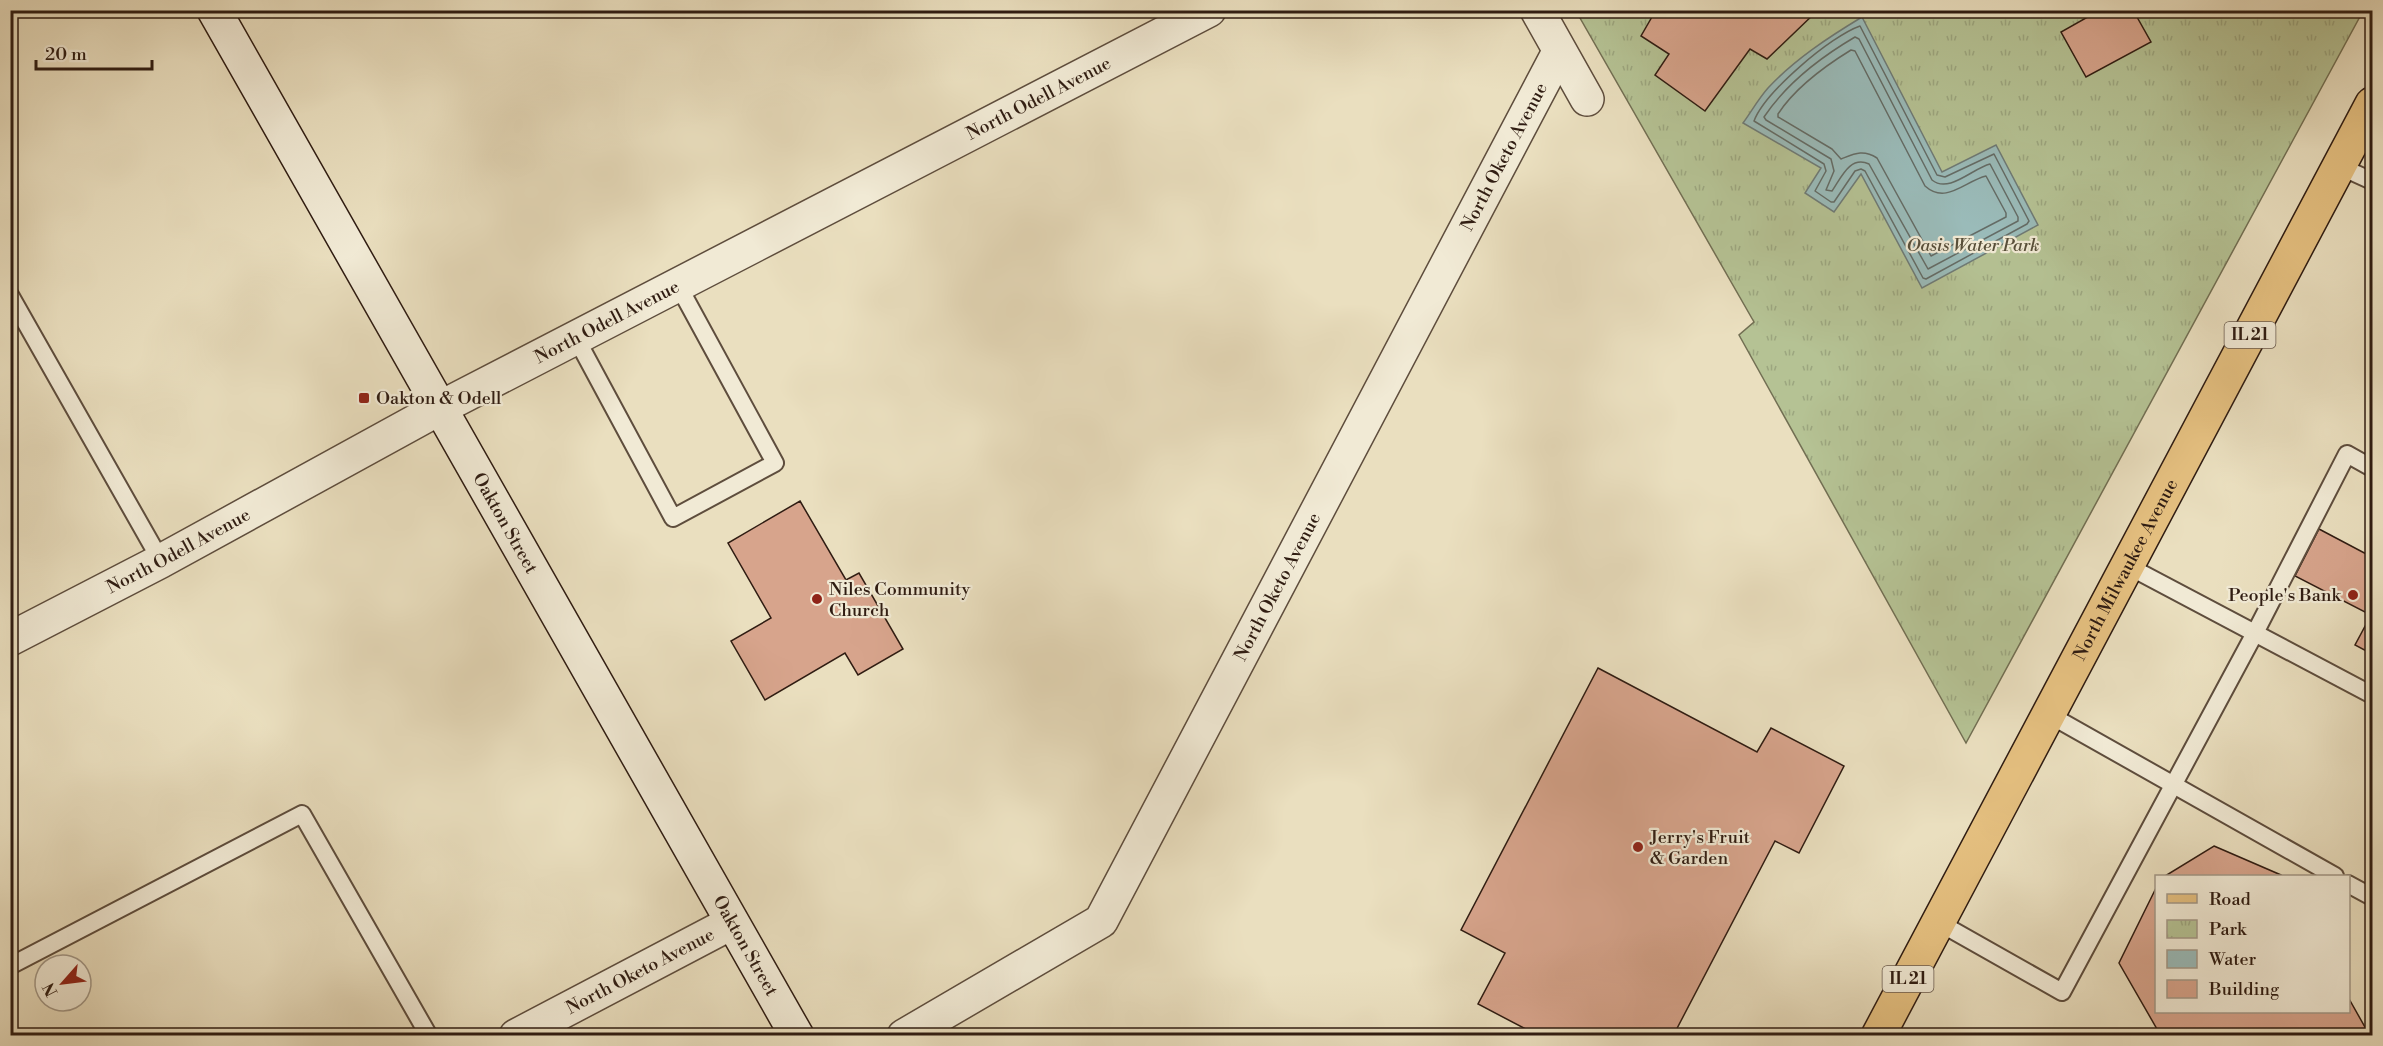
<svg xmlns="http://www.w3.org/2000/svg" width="2383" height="1046" font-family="'Libre Bodoni',serif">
<defs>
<pattern id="park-tufts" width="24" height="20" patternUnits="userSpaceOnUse" patternTransform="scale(1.5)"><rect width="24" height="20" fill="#b5c294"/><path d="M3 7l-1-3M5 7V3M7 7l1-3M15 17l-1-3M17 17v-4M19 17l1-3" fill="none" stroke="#9ca67f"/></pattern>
</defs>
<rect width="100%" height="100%" fill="#eadfbf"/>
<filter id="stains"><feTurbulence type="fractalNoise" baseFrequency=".00333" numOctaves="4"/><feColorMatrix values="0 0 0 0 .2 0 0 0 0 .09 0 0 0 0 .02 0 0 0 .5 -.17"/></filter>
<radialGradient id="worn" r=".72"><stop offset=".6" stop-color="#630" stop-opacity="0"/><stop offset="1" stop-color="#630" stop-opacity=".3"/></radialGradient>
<!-- park -->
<path fill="url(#park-tufts)" stroke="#726f53" stroke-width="1.5" d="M1576,11H2363L1966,743L1739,335L1754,322Z"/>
<!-- water -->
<path fill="#9abbb9" stroke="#6f7b76" stroke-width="1.5" d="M1862,17L1942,172L1996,145L2038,225L1922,288L1861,174L1834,212L1805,193L1821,168L1743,123C1751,112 1759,98 1768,88C1795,59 1829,37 1862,17Z"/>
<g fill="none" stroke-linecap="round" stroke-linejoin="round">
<!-- shore -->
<g stroke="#646c66" stroke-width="1.5">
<path d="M1860,26L1937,175L1945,177L1994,154L2029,221L2027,224L1926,279L1923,278L1865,171L1861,169L1855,171L1834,202H1831L1815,191L1826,171L1824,164L1754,121C1765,92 1831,36 1860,26Z"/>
<path d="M1855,37L1859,39L1932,180C1949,194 1973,168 1990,164L2018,217V221L1928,269L1869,164C1850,155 1841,178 1832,191L1826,190L1834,171L1831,159L1766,120L1764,117C1786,84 1821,57 1855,37Z"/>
<path d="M1851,50L1855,51L1925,186C1946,205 1965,181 1986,176L2006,213V217L1931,256L1877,158C1863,149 1854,154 1841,159L1832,149L1778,117V114C1795,88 1825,66 1851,50Z"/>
</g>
</g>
<!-- building -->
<g fill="#d7a48c" stroke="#2f1c12" stroke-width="1.5">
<path d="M1656,10H1818L1767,59L1750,49L1705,111L1655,75L1669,54L1641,36Z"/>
<path d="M2100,10H2133L2151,42L2086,77L2061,32Z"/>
<path d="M800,501L846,580L859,573L903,649L858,675L845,653L765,700L731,641L771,618L728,543Z"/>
<path d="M2319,529L2372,557V654L2355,645L2371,615L2295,576Z"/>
<path d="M1598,668L1757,752L1771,728L1844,766L1799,853L1775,841L1673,1036H1539L1478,1004L1505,953L1461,930Z"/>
<path d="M2214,846L2281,875L2282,876H2165Z"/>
<path d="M2156,888V1012H2348V997L2370,1036H2161L2119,963Z"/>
</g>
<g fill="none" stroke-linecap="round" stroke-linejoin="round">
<!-- lane casing -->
<g stroke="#5e4d3d" stroke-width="20">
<g id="lane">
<path d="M2339,166L2372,181"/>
<path d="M10,295L161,561"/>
<path d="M576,338L673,518L775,463L678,285"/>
<path d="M2126,565L2372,695"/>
<path d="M2048,714L2335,876"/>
<path d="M2348,884L2372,897"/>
<path d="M1938,922L2062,992L2255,633L2347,454L2372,468"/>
<path d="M10,966L302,814L429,1036"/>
</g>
</g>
<!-- street casing -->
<g stroke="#5e4d3d" stroke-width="36">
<g id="street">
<path d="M1537,10L1587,99"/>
<path id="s1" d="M10,639L161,561L440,408L1209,10"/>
<path id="s2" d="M516,1036L731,923"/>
<path id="s3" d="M904,1036L1101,921L1559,52"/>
</g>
</g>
<!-- secondary casing -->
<g stroke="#2f1c12" stroke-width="36">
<g id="secondary">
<path id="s4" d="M214,10L797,1036"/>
</g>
</g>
<!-- primary casing -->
<g stroke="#2f1c12" stroke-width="36">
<g id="primary">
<path id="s5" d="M1878,1036L2372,104"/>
</g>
</g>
<!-- lane -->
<use href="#lane" stroke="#f1ead5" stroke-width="16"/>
<!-- street -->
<use href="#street" stroke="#f1ead5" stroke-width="33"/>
<!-- secondary -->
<use href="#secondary" stroke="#f1ead5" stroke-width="33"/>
<!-- primary -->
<use href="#primary" stroke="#e5c080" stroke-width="33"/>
</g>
<!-- markers -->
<g fill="#8f2418" stroke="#f1ead5" stroke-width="2">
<rect x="358" y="392" width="12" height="12" rx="3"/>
<circle cx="2353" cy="595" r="6"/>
<circle cx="817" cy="599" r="6"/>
<circle cx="1638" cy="847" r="6"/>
</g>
<g text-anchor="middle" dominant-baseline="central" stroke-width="4.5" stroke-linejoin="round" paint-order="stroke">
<!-- shield labels -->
<g fill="#f1ead5" stroke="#695a4c" stroke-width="1.5">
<rect x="2224.5" y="322" width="51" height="26" rx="4.5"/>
<rect x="1882.5" y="966" width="51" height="26" rx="4.5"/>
</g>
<g font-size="16" font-weight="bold" fill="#2f1c12">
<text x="2250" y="335">IL 21</text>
<text x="1908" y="979">IL 21</text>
</g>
<!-- street labels -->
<g font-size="18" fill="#2f1c12" stroke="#f1ead5">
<text stroke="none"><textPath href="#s1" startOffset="1162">North Odell Avenue</textPath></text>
<text stroke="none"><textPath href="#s3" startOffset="1092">North Oketo Avenue</textPath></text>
<text stroke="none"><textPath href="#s1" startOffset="676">North Odell Avenue</textPath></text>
<text stroke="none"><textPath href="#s4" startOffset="590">Oakton Street</textPath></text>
<text stroke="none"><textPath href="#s1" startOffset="190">North Odell Avenue</textPath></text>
<text stroke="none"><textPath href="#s5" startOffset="528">North Milwaukee Avenue</textPath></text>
<text stroke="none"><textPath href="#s3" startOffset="606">North Oketo Avenue</textPath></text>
<text stroke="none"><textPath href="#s4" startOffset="1076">Oakton Street</textPath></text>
<text stroke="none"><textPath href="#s2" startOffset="140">North Oketo Avenue</textPath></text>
</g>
<!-- park labels -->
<g font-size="18" font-style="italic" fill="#574e39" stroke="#f1ead5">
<text x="1973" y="245">Oasis Water Park</text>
</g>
<!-- poi labels -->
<g font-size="18" fill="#2f1c12" stroke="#f1ead5" text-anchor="start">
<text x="376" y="398">Oakton &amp; Odell</text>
<text x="829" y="589">Niles Community<tspan x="829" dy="21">Church</tspan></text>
<text x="2341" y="595" text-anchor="end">People's Bank</text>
<text x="1650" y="837">Jerry's Fruit<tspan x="1650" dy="21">&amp; Garden</tspan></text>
</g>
</g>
<!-- margin -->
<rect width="2383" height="1046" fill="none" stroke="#eadfbf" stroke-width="36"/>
<rect x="12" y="12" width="2359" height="1022" fill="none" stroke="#2f1c12" stroke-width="3"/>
<rect x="18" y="18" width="2347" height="1010" fill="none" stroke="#2f1c12" stroke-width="1.5"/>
<!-- legend -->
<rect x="2155" y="875" width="195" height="138" fill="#f1ead5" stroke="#a39887" stroke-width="1.5"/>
<rect x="2167" y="894" width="30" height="9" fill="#e5c080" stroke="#a39887" stroke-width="1.5"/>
<text x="2209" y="905" font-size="18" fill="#2f1c12">Road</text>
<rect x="2167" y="920" width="30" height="18" fill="url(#park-tufts)" stroke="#a39887" stroke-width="1.5"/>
<text x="2209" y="935" font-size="18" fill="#2f1c12">Park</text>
<rect x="2167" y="950" width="30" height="18" fill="#9abbb9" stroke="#a39887" stroke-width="1.5"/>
<text x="2209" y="965" font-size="18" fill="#2f1c12">Water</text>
<rect x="2167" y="980" width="30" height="18" fill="#d7a48c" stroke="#a39887" stroke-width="1.5"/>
<text x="2209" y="995" font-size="18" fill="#2f1c12">Building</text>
<!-- north arrow -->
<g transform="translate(63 983) rotate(242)"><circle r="28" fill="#f1ead5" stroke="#a39887" stroke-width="1.5"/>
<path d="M0-4.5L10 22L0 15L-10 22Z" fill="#8f2418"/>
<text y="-9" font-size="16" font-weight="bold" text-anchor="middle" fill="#2f1c12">N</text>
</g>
<!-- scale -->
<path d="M36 60v9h116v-9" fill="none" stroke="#2f1c12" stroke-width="3"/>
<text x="45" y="60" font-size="18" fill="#2f1c12" stroke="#f1ead5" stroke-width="4.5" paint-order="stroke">20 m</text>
<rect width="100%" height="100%" filter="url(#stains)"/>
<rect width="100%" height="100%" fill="url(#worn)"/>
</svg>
